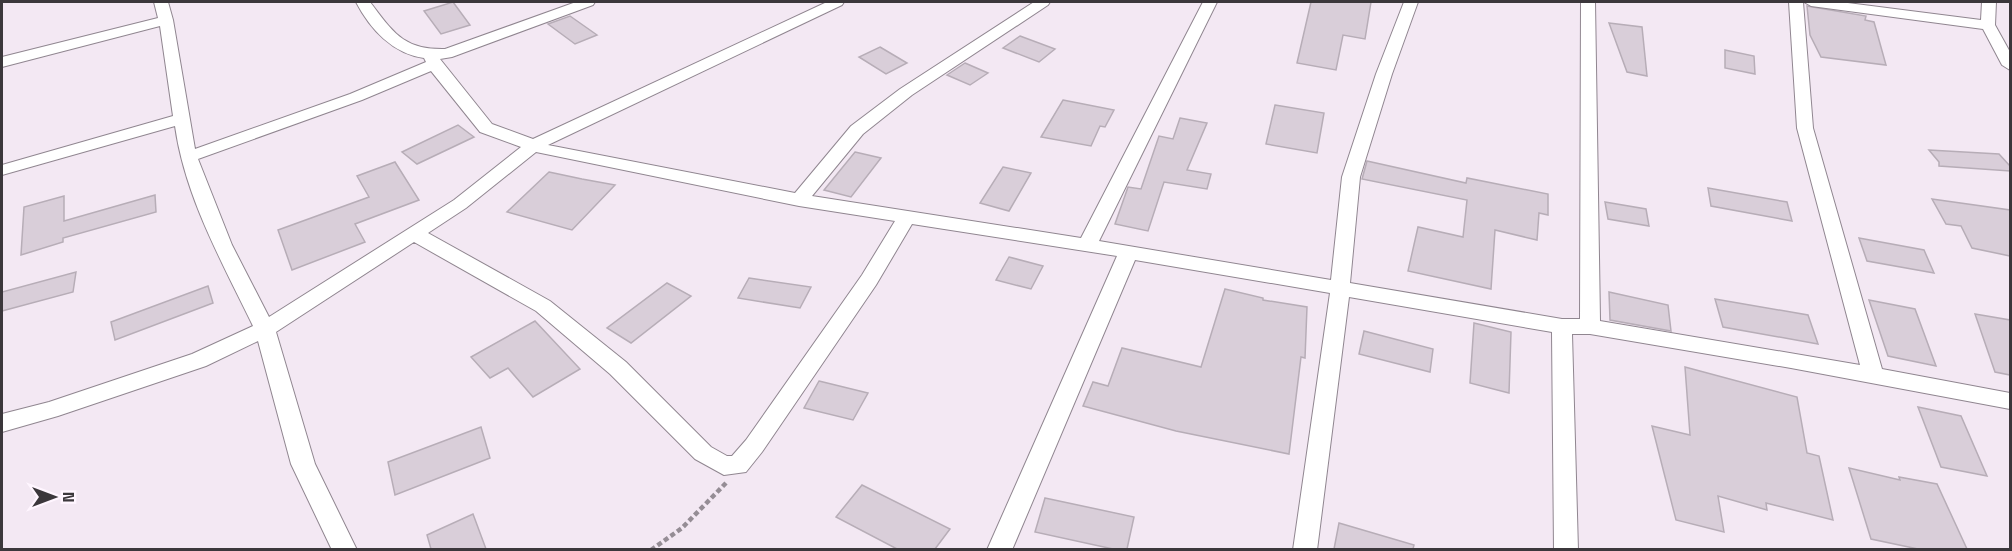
<svg xmlns="http://www.w3.org/2000/svg" width="2012" height="551" font-family="'Space Grotesk',sans-serif">
<rect width="100%" height="100%" fill="#f3e8f3"/>
<!-- building -->
<g fill="#d9ced9" stroke="#b7adb7" stroke-width="1.5">
<path d="M453,2L470,25L441,34L424,11Z"/>
<path d="M1311,2H1371L1365,39L1343,35L1336,70L1297,63Z"/>
<path d="M1807,6L1866,16L1865,20L1874,22L1886,65L1821,57L1810,35Z"/>
<path d="M570,16L597,35L575,44L548,24Z"/>
<path d="M1609,23L1642,27L1647,76L1627,72Z"/>
<path d="M1020,36L1055,49L1039,62L1003,48Z"/>
<path d="M880,47L907,63L886,74L859,57Z"/>
<path d="M1725,50L1754,56L1755,74L1725,68Z"/>
<path d="M965,63L988,73L970,85L947,75Z"/>
<path d="M1063,100L1114,110L1105,127L1100,126L1091,146L1041,137Z"/>
<path d="M1275,105L1324,113L1317,153L1266,144Z"/>
<path d="M1180,118L1207,123L1187,170L1211,174L1207,189L1164,182L1148,231L1115,224L1128,187L1141,189L1159,136L1173,139Z"/>
<path d="M458,125L474,137L417,164L402,152Z"/>
<path d="M1929,150L1999,154L2010,166V171L1939,166V162Z"/>
<path d="M855,152L881,158L851,197L824,190Z"/>
<path d="M1367,161L1466,183L1467,178L1548,194V215L1539,213L1537,240L1495,230L1491,289L1408,271L1418,227L1463,237L1467,200L1362,179Z"/>
<path d="M395,162L419,200L355,224L365,242L292,270L278,230L369,197L357,176Z"/>
<path d="M1003,167L1031,173L1009,211L980,203Z"/>
<path d="M549,172L582,179L615,185L572,230L507,212Z"/>
<path d="M1708,188L1787,202L1792,221L1711,206Z"/>
<path d="M155,195L156,212L63,238V242L21,255L24,207L64,196V221Z"/>
<path d="M1932,199L2010,210V256L1972,248L1961,226L1946,224Z"/>
<path d="M1605,202L1646,209L1649,226L1608,219Z"/>
<path d="M1859,238L1924,250L1934,273L1867,261Z"/>
<path d="M1009,257L1043,266L1031,289L996,280Z"/>
<path d="M76,272L73,292L2,311V292Z"/>
<path d="M749,278L811,287L800,308L738,298Z"/>
<path d="M667,283L691,296L631,343L607,328Z"/>
<path d="M208,286L213,303L115,340L111,322Z"/>
<path d="M1225,289L1263,298V300L1307,307L1305,358L1301,357L1289,454L1176,431L1083,406L1093,382L1108,386L1122,348L1201,367Z"/>
<path d="M1609,292L1668,305L1671,331L1610,320Z"/>
<path d="M1715,299L1808,315L1818,344L1723,327Z"/>
<path d="M1869,300L1915,309L1936,366L1888,356Z"/>
<path d="M1975,314L2010,320V375L1995,372Z"/>
<path d="M535,321L580,369L533,397L508,368L490,378L471,357Z"/>
<path d="M1474,323L1511,332L1509,393L1470,383Z"/>
<path d="M1364,331L1433,349L1430,372L1359,354Z"/>
<path d="M1685,367L1797,397L1807,453L1819,456L1833,520L1766,503L1767,510L1718,496L1724,532L1676,520L1652,426L1690,435Z"/>
<path d="M819,381L868,393L853,420L804,408Z"/>
<path d="M1918,407L1961,416L1987,476L1941,467Z"/>
<path d="M481,427L490,458L395,495L388,462Z"/>
<path d="M1849,468L1900,480L1899,477L1937,484L1967,549H1918L1871,539Z"/>
<path d="M862,485L950,529L935,549H897L836,517Z"/>
<path d="M1045,498L1134,517L1127,549H1113L1035,532Z"/>
<path d="M473,514L486,549H431L427,535Z"/>
<path d="M1339,523L1414,545L1413,549H1334Z"/>
</g>
<g fill="none" stroke-linecap="round" stroke-linejoin="round">
<!-- minor casing -->
<g stroke="#908690" stroke-width="2">
<g id="minor">
<path d="M154,2H168L173,20L195,149L350,94L426,62L424,58C393,54 370,29 356,2H370C393,32 403,50 445,49L576,2H595L593,5L452,57L440,59L492,124L533,139L827,2H844L842,5L548,145L795,193L851,126L900,89L1034,2H1050L1048,5L912,95L863,134L812,196L1081,238L1203,2H1217L1099,241L1331,280L1342,177L1376,74L1404,2H1418L1392,74L1360,177L1350,283L1562,319H1580L1581,2H1595L1600,321L1860,365L1797,128L1789,2H1803L1813,128L1882,369L2010,393V409L1791,368L1590,334H1572L1578,550H1554L1552,332L1349,297L1317,550H1293L1330,293L1135,260L1012,550H987L1117,256L912,224L876,285L762,452L746,472L724,475L695,459L610,374L536,311L414,242L276,332L315,464L357,550H332L291,464L258,341L206,366L58,416L2,432V414L49,402L192,354L253,326C222,262 185,197 175,126L2,175V165L173,116L160,26L2,67V57L158,18ZM431,71L480,132L521,147L454,200L269,317L232,245L198,159L362,100ZM536,152L799,206L895,221L862,275L746,440L732,456H727L711,447L626,362L550,301L428,233L466,208Z"/>
<path d="M1804,2H1840L1981,20L1982,2H1996L1995,25L2010,52V70L2002,65L1983,29L1811,6Z"/>
</g>
</g>
<!-- path -->
<path stroke="#958d95" stroke-width="4.5" stroke-dasharray="5 3" stroke-linecap="butt" d="M651,550L682,528L726,483"/>
<!-- minor -->
<use href="#minor" fill="#fff" fill-rule="evenodd"/>
</g>
<!-- border -->
<rect width="2012" height="551" fill="none" stroke="#3b373b" stroke-width="6"/>
<!-- north arrow -->
<g transform="translate(54 497) rotate(90)" stroke="#fff6ff" stroke-width="4.5" paint-order="stroke">
<path d="M0-4.5L10 22L0 15L-10 22Z" fill="#3b373b"/>
<text y="-9" font-size="16" font-weight="bold" text-anchor="middle" fill="#3b373b">N</text>
</g>
</svg>
